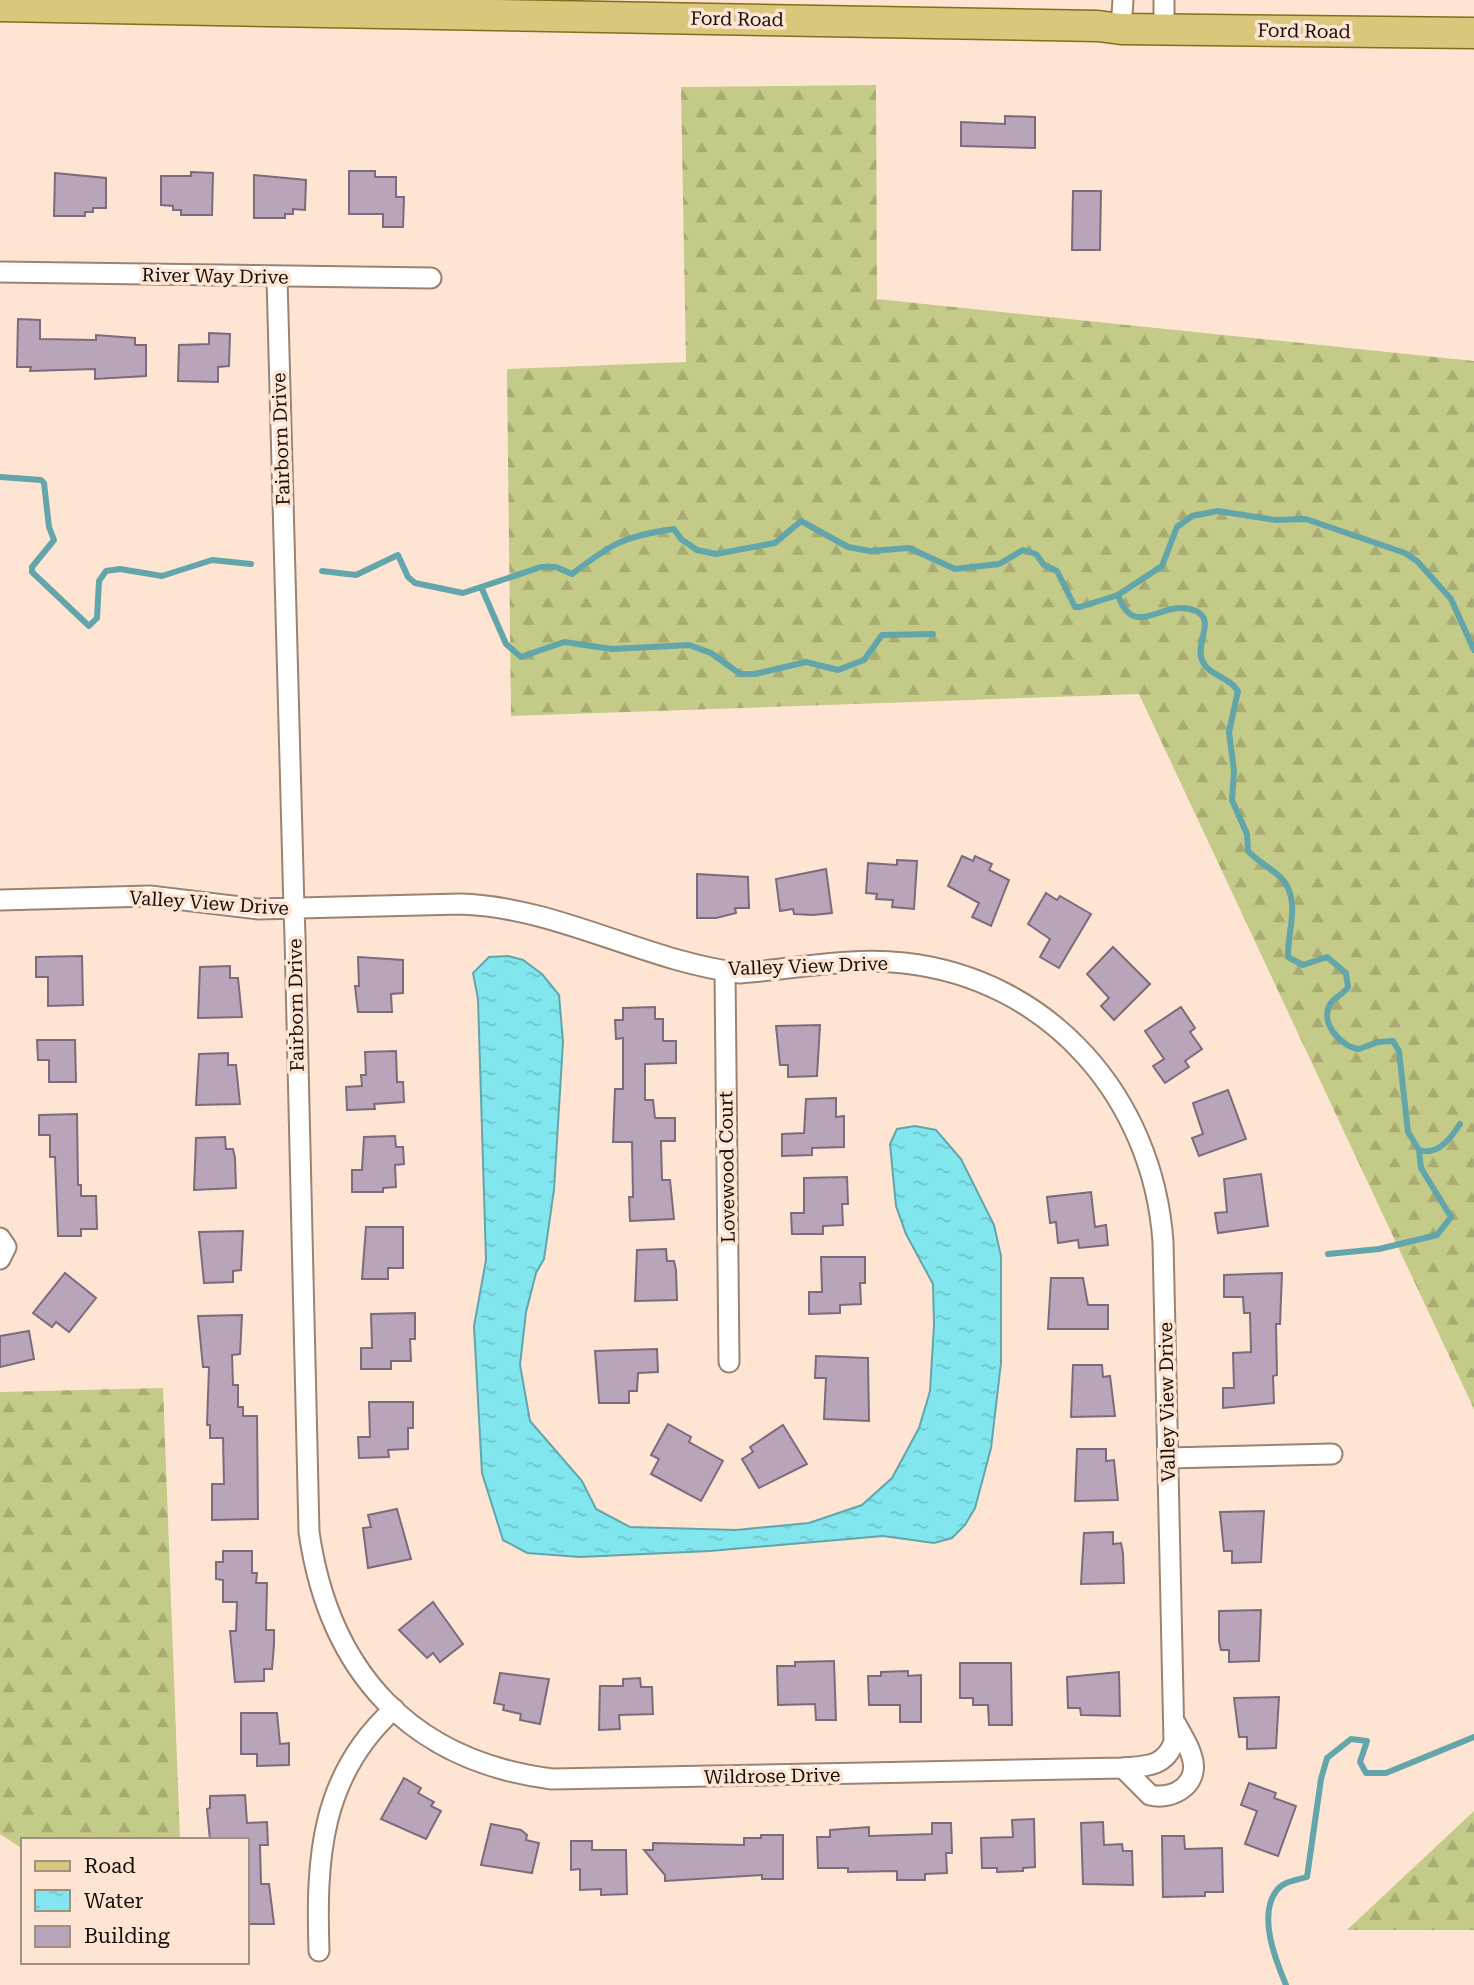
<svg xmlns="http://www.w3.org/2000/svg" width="1474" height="1985" font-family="'Roboto Serif',serif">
<defs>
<pattern id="forest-firs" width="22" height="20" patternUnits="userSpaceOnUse" patternTransform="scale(1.75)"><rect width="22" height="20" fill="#c4ca87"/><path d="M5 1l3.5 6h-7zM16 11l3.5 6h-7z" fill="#a8ac73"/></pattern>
<pattern id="water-ripples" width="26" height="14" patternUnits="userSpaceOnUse" patternTransform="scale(1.75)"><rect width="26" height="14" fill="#82e6ef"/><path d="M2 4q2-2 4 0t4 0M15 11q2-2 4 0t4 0" fill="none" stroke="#70c4cb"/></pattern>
</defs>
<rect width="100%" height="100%" fill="#fee5d3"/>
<!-- forest -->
<g fill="url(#forest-firs)">
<path d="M876,85L877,299L1474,361V1409L1139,694L511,716L507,369L686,362L681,87Z"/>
<path d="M163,1388L180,1840H23V1849L0,1834V1392Z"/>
<path d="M1474,1811V1930H1347Z"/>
</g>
<!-- water -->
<path fill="url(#water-ripples)" stroke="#62a5aa" stroke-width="2" d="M508,956L523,960L542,974L559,995L563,1042L554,1190L544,1259L536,1273L526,1312L520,1365L530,1421L582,1481L596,1509L630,1527L736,1530L809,1523L862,1505L892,1478L919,1428L930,1391L934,1325L933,1284L906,1234L896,1206L890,1144L897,1129L915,1126L936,1130L961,1159L994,1225L1001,1256V1363L991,1448L975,1508L965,1525L952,1538L934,1543L883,1536L710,1551L580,1557L527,1553L503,1540L482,1473L474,1326L486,1260L478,999L473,973L489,957Z"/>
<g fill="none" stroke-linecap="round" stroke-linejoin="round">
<!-- stream -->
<g stroke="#62a5aa" stroke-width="6">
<path d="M0,477L41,480L44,483L49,527L54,540L32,567V572L89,626L97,618L99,581L106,571L120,569L162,576L212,560L251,564"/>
<path d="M322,571L356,575L398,555L408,577L415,583L463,593L541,567H556L572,574C611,544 624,536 674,529L681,539L697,550L716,554L775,543L801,521L848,547L870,551L909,548L955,569L999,564L1023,550L1036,554L1044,565L1057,571L1075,607H1080L1118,595L1162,566L1177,527L1192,516L1218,511L1275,520L1306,519L1405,553L1417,561L1451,599L1474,650"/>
<path d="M482,589L506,644L521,657L564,642L612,649L689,645L711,653L740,674H755L806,662L838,670L864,660L882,635L933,634"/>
<path d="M1118,595C1135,643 1163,596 1196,611C1216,621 1195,642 1202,660C1208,676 1229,676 1238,691L1229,732L1234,771L1232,800L1247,834L1248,851C1258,862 1273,869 1283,880C1301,902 1287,932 1288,957L1303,965L1327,957L1346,973L1348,987C1344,994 1335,997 1331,1003C1318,1022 1341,1047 1359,1049L1378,1042L1393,1041L1399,1051L1408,1132L1419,1150L1421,1168L1451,1217L1437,1235L1379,1249L1328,1254"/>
<path d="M1419,1150C1438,1156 1451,1138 1460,1124"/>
<path d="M1286,1985C1276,1961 1257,1915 1277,1890C1284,1881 1297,1880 1307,1877L1321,1779L1327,1758L1351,1739L1367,1741L1360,1762L1366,1773H1386L1474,1737"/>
</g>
</g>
<!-- building -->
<g fill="#b9a5ba" stroke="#7c6a7d" stroke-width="2">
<path d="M1005,116L1035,117V148L961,146V122L1005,124Z"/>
<path d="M349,171H375V177H396V197H404L403,227H383V214H349Z"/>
<path d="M191,172L213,173L212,215H181V210H173V206L161,205V176H191Z"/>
<path d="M55,173L106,178V208H93V212H85V216H54Z"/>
<path d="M254,175L306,180L305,210L293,209V214H285V218H254Z"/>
<path d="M1073,191H1101L1100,250H1072Z"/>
<path d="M18,319L40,320V339L96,340V335L135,338V345H146V376L95,379V369L30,371L31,367H17Z"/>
<path d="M209,333L230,334L229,366L218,367V382L178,381L179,345L209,344Z"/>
<path d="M962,856L973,861L975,856L992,864L989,870L1009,880L991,926L972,917L979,903L948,886Z"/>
<path d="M897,860L917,861L914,909L892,907L893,900L876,899L877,894L866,893L868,863L897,865Z"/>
<path d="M826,869L832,913L813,915L794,914L793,909L780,911L776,879Z"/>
<path d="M697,874L748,877L749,908H735L736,913L716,918H697Z"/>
<path d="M1046,893L1057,900L1060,896L1091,914L1059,968L1040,957L1050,939L1028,924Z"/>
<path d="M1113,947L1150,984L1114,1020L1101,1006L1109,998L1087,974Z"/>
<path d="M82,956L83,1005L48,1006V977H36V957Z"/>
<path d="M358,957L403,960V993L391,994L392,1012H358L355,986H359Z"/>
<path d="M230,966V978H238L242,1017L198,1018L200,967Z"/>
<path d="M655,1007V1019H663V1041H676V1063L645,1064V1100H653L655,1118H675V1141H661L662,1180H670L674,1219L630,1221L629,1197H633L632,1142H613L615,1089H623V1038L616,1039L615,1020H623V1008Z"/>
<path d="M1181,1007L1195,1028L1190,1032L1202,1049L1185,1061L1189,1067L1165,1083L1153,1066L1164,1059L1145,1031Z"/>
<path d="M820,1025L817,1076L788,1077V1065H780L776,1026Z"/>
<path d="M37,1040H75L76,1082H49V1060H38Z"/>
<path d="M396,1051L397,1082H403L404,1102L374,1104L375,1109L347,1110L346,1087L362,1086L361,1075H366L365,1052Z"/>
<path d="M228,1053V1065H236L240,1104L196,1105L199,1054Z"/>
<path d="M1228,1090L1246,1139L1199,1156L1192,1138L1203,1134L1193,1103Z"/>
<path d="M836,1098V1117L844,1116V1147L812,1148V1155L782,1156V1134L804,1133L806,1099Z"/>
<path d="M77,1114L78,1185H81V1196H96L97,1229H81V1236H58L55,1157H50V1135H39V1115Z"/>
<path d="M395,1136L396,1147H403L404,1164L395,1165L396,1187L383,1188V1192H352V1170H362L364,1137Z"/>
<path d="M225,1137L226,1149H233L235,1158L236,1188L194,1190L196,1138Z"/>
<path d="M1261,1174L1268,1226L1218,1233L1215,1213L1227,1212L1224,1179Z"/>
<path d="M847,1177L848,1204H842L843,1225L823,1226V1234H792L791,1213H804V1178Z"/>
<path d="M1091,1192L1095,1227L1106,1225L1108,1245L1079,1248L1078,1240L1058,1243L1056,1222L1050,1223L1047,1197Z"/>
<path d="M366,1227H403V1268H388V1279H362Z"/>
<path d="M243,1231L241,1270L233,1271V1282L204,1283L199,1232Z"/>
<path d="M666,1249L667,1261H674L676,1270L677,1300L635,1301L637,1250Z"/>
<path d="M821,1257H865V1283H860L861,1304L840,1305V1313L809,1314V1292H822Z"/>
<path d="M65,1273L96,1298L69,1332L56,1322L52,1327L33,1313Z"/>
<path d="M1282,1273L1280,1324H1276L1277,1375L1273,1376L1274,1403L1223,1408V1388H1234L1233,1353L1251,1352L1250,1313H1244L1243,1297H1224V1275Z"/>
<path d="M1051,1278H1083L1088,1305H1108V1329H1048Z"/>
<path d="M415,1313V1339H410L411,1361H391V1369H361V1348H372L371,1314Z"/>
<path d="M242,1315L240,1354L232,1355L233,1385H238V1407H243V1416H257L258,1519L212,1520V1484H224L223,1438H210V1425H207L209,1367H203L198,1316Z"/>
<path d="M29,1331L34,1359L0,1367V1336Z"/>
<path d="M657,1349L658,1372L638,1373L637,1391H629V1403H599L595,1351Z"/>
<path d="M816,1356L868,1358L869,1421L824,1419L826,1378H815Z"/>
<path d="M1073,1365H1102L1103,1377L1110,1376L1115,1416L1071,1417Z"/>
<path d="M369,1402H413V1428H408V1449L388,1450L389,1457L359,1458L358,1437H370Z"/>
<path d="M668,1424L691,1437L689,1442L723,1461L701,1501L651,1474L659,1459L651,1455Z"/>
<path d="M783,1425L807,1464L759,1488L742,1459L753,1452L750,1447Z"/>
<path d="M1077,1449H1106V1461L1114,1460L1118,1500L1075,1501Z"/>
<path d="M397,1509L411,1559L368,1568L363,1528L371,1527L368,1515Z"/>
<path d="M1264,1511L1261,1562L1232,1563V1551H1224L1220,1512Z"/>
<path d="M1113,1532V1544L1121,1543L1123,1553L1124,1583L1081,1584L1084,1533Z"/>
<path d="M223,1551H252V1573H257L256,1583H267L266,1630H274V1645L272,1669H264V1681L235,1682L230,1631H236L237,1602H223V1580L216,1579V1562H223Z"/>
<path d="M433,1602L463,1644L440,1662L433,1653L427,1658L399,1630Z"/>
<path d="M1261,1610L1259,1661L1229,1662V1650H1221L1219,1641V1611Z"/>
<path d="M834,1661L836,1720H816L815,1704L778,1705L777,1666H795V1662Z"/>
<path d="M960,1663H1011L1012,1725H989L988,1705H973V1698H960Z"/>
<path d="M908,1671V1676L921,1675V1722H900V1705H869L868,1676H881V1672Z"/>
<path d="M1119,1672L1120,1716L1081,1715L1080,1708H1068L1067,1677Z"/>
<path d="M500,1673L549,1679L540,1724L520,1720L521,1714L503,1710L504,1705L494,1703Z"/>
<path d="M640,1678L641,1687H652L653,1714L619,1715L620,1729L599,1730L600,1686H623V1679Z"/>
<path d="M1279,1697L1276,1748L1247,1749V1737H1239L1234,1698Z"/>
<path d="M241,1713H277L280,1744L289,1743V1765L257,1766V1754H241Z"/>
<path d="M404,1778L421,1788L418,1793L434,1802L431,1806L441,1811L426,1839L381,1819Z"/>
<path d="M1249,1783L1276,1793L1274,1798L1296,1806L1278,1856L1245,1844L1257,1811L1241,1805Z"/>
<path d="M245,1795L247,1823L267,1822L268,1845H260L261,1884H269L274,1924H247V1840H210L207,1809L210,1808V1796Z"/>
<path d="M1034,1819L1035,1867L1023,1868V1871L997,1872V1868H982L981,1838L1013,1837L1012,1820Z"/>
<path d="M1103,1822L1104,1845L1122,1844L1123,1851H1132L1133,1885L1083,1884L1081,1823Z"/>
<path d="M932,1823H951L952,1853H946L947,1873L925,1874V1880H897V1871L848,1872V1868H818L817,1837H830V1830L869,1827V1836L932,1834Z"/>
<path d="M491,1824L521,1830L527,1835L526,1840L539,1843L532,1873L481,1865Z"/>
<path d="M761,1835H783V1879H762V1875L665,1881V1875L644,1850H653V1843L744,1845V1838H761Z"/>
<path d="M1162,1836H1184L1185,1849L1222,1848L1223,1892H1205V1896L1163,1897Z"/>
<path d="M571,1841H592V1850H626L627,1894L601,1895V1889L580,1890V1869L571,1870Z"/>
</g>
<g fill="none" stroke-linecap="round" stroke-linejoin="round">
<!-- minor casing -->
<g stroke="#9a8373" stroke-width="23">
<g id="minor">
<path d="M1164,0V30"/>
<path d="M1121,29L1123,0"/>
<path d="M0,272L431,278"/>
<path d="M0,900L150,896L258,909L460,904C558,907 644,961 740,973C794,969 850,957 904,963C1050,979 1153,1098 1163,1242L1174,1742C1165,1767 1146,1766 1123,1768L552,1779C410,1761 329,1671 309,1532L295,936L294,909L277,278"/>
<path d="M725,971L729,1362"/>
<path d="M0,1238L6,1247L0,1259"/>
<path d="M1168,1458L1332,1454"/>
<path d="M1123,1768L1150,1795C1175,1801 1202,1782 1191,1754C1188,1744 1181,1734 1176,1724"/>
<path d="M319,1951C316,1859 320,1776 394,1709"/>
</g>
</g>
<!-- primary casing -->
<g stroke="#846e1b" stroke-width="33">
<path id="primary" d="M0,6L1098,26L1121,29L1474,33"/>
</g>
<!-- minor -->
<use href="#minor" stroke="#fff" stroke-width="19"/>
<!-- primary -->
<use href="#primary" stroke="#d9c77c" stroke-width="30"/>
</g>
<g text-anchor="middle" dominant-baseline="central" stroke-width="7" stroke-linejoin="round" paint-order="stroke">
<!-- street labels -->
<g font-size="19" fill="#160e08" stroke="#fee5d3">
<text transform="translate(737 19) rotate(1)">Ford Road</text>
<text transform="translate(1304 31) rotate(1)">Ford Road</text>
<text transform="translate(215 276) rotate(1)">River Way Drive</text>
<text transform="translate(281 439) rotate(-92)">Fairborn Drive</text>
<text transform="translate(209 903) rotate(4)">Valley View Drive</text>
<text transform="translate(808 966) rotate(-2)">Valley View Drive</text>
<text transform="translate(296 1005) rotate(-91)">Fairborn Drive</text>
<text transform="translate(727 1167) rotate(-91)">Lovewood Court</text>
<text transform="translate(1167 1402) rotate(-91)">Valley View Drive</text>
<text transform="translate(772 1776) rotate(-1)">Wildrose Drive</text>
</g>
</g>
<!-- legend -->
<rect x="21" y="1838" width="228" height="126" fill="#fee5d3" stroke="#a18f82" stroke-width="2"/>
<rect x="35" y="1861" width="35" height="10" fill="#d9c77c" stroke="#a18f82" stroke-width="2"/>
<text x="84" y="1873" font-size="21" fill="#160e08">Road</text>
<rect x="35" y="1890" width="35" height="21" fill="url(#water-ripples)" stroke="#a18f82" stroke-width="2"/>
<text x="84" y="1908" font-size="21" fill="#160e08">Water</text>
<rect x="35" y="1926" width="35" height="21" fill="#b9a5ba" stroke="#a18f82" stroke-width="2"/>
<text x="84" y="1943" font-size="21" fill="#160e08">Building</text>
</svg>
